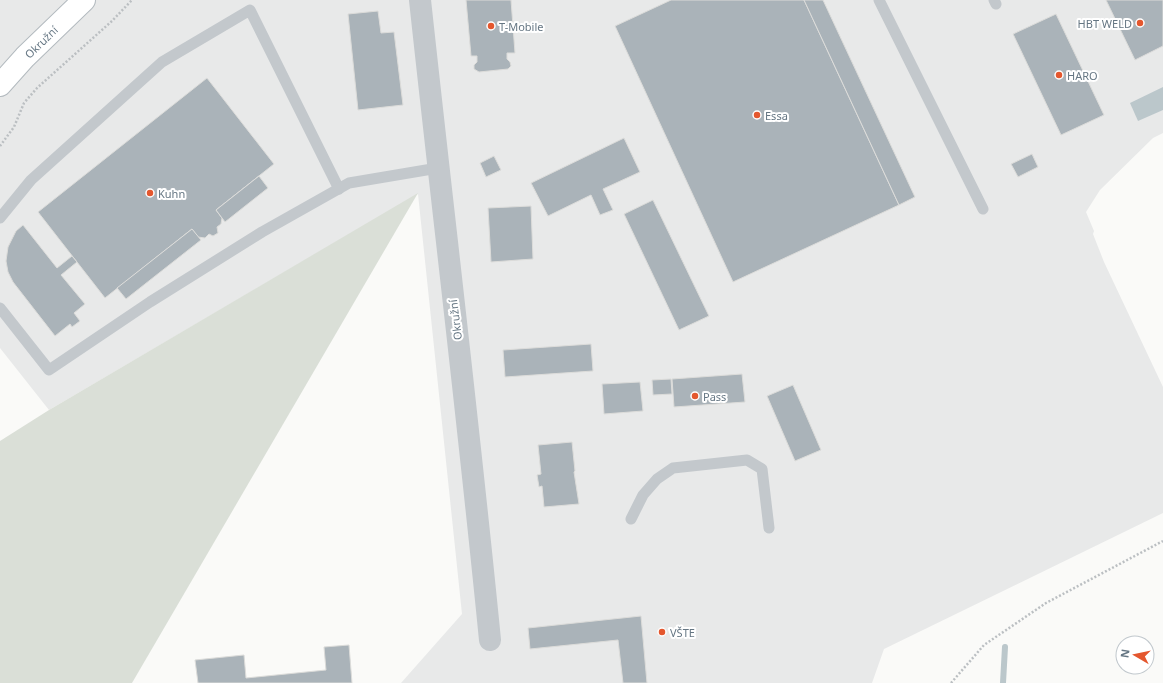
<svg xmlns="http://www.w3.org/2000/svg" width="1163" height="683" font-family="'Noto Sans',sans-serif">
<rect width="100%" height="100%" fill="#fafaf8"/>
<!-- built -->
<path fill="#e8e9e9" d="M0,0H1163V133L1153,138L1100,190L1086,212L1094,231L1093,234L1104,262L1163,387V513L884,649L872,683H401L462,614L418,194L49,410L0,348Z"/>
<!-- green -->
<path fill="#dadfd7" d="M418,193L132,683H0V441L49,410Z"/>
<!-- water -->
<path fill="#bbc7cb" d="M1163,87V110L1138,121L1130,103Z"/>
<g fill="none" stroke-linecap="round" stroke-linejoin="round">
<!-- stream -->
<path stroke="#bbc7cb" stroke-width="6" d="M1003,683L1005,647"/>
</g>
<!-- building -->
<g fill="#aab3b9" stroke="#dcdcda">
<path d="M466,0H511L515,53H507V59L510,62L511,66L508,69L479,72L474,69V65L477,62V56H471Z"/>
<path d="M671,0H804L899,205L733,282L615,26Z"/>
<path d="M804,0H823L915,197L899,205Z"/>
<path d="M1106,0H1163V46L1135,60Z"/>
<path d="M378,11L381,33L394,32L403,105L358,110L348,14Z"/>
<path d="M1056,14L1104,115L1061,135L1013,34Z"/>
<path d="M207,78L274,164L216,210L222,218L221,224L217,227L218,233L213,236L209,234L205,238L198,237L192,229L105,298L38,212Z"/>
<path d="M624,138L640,172L603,189L613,210L600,215L591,195L548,216L531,183Z"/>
<path d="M1032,154L1038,167L1018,177L1011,164Z"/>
<path d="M494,156L501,170L486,177L480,163Z"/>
<path d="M259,176L268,188L225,222L216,210Z"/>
<path d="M653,200L709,316L679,330L624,214Z"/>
<path d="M531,206L533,259L491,262L488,208Z"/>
<path d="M23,225L57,268L72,256L77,262L61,275L85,304L74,313L80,321L72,327L70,324L55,336L13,282L8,272L6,261L8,247L16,231Z"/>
<path d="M192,229L201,240L126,299L117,288Z"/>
<path d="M591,344L593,371L505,377L503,350Z"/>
<path d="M742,374L745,402L674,407L672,379Z"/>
<path d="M671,379L672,394L653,395L652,380Z"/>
<path d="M640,382L643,411L604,414L602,384Z"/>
<path d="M793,385L821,450L795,461L767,396Z"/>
<path d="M572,442L575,471L574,472L579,504L544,507L542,486L539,487L537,475L541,474L538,445Z"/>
<path d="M641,616L647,683H623L618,640L530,649L528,628Z"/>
<path d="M349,645L352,683H198L195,660L244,655L246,678L326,670L324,647Z"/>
</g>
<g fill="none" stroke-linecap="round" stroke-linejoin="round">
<!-- secondary casing -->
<g stroke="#b3babf" stroke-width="24">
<path id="secondary" d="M0,85L25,57L84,0"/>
</g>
<!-- path -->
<g stroke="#bbbfc2" stroke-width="2.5" stroke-dasharray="2 2" stroke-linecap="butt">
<path d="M0,146L14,127L24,103L37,88L112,21L132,0"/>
<path d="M951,683L984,645L1046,603L1163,541"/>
</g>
<!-- lane -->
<g stroke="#c3c8cc" stroke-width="11">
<path d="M879,0L983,209"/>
<path d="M994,0L996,4"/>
<path d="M0,218L31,180L162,62L250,10L339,189"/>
<path d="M0,308L49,370L150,302L262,232L349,183L438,168"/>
<path d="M631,519L643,495L657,479L673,468L747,460L762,469L769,528"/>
</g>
<!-- street -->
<path stroke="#c3c8cc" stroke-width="22" d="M420,0C443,213 469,426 490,640"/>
<!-- secondary -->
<use href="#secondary" stroke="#fff" stroke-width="22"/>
</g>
<!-- markers -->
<g fill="#e4572e" stroke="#fff" stroke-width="1.5">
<circle cx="1140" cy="23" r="4"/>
<circle cx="491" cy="26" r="4"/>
<circle cx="1059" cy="75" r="4"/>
<circle cx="757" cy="115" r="4"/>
<circle cx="150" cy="193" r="4"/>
<circle cx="695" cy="396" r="4"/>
<circle cx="662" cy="632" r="4"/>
</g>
<g text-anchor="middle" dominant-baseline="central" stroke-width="4" stroke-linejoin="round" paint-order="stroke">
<!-- poi labels -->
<g font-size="11" fill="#657683" stroke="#fff" text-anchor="start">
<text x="1132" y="23" text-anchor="end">HBT WELD</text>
<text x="499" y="26">T-Mobile</text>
<text x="1067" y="75">HARO</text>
<text x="765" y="115">Essa</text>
<text x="158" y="193">Kuhn</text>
<text x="703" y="396">Pass</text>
<text x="670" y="632">VŠTE</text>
</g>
<!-- street labels -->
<g font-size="11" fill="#657683" stroke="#fff">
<text transform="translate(41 42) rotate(-44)">Okružní</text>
<text transform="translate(455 320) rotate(-97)">Okružní</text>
</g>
</g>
<!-- north arrow -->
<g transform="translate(1135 655) rotate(279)"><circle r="19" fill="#ffffff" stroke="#c1c8cd"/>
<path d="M0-3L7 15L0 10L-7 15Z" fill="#e4572e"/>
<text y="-6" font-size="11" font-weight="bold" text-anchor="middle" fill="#657683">N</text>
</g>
</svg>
